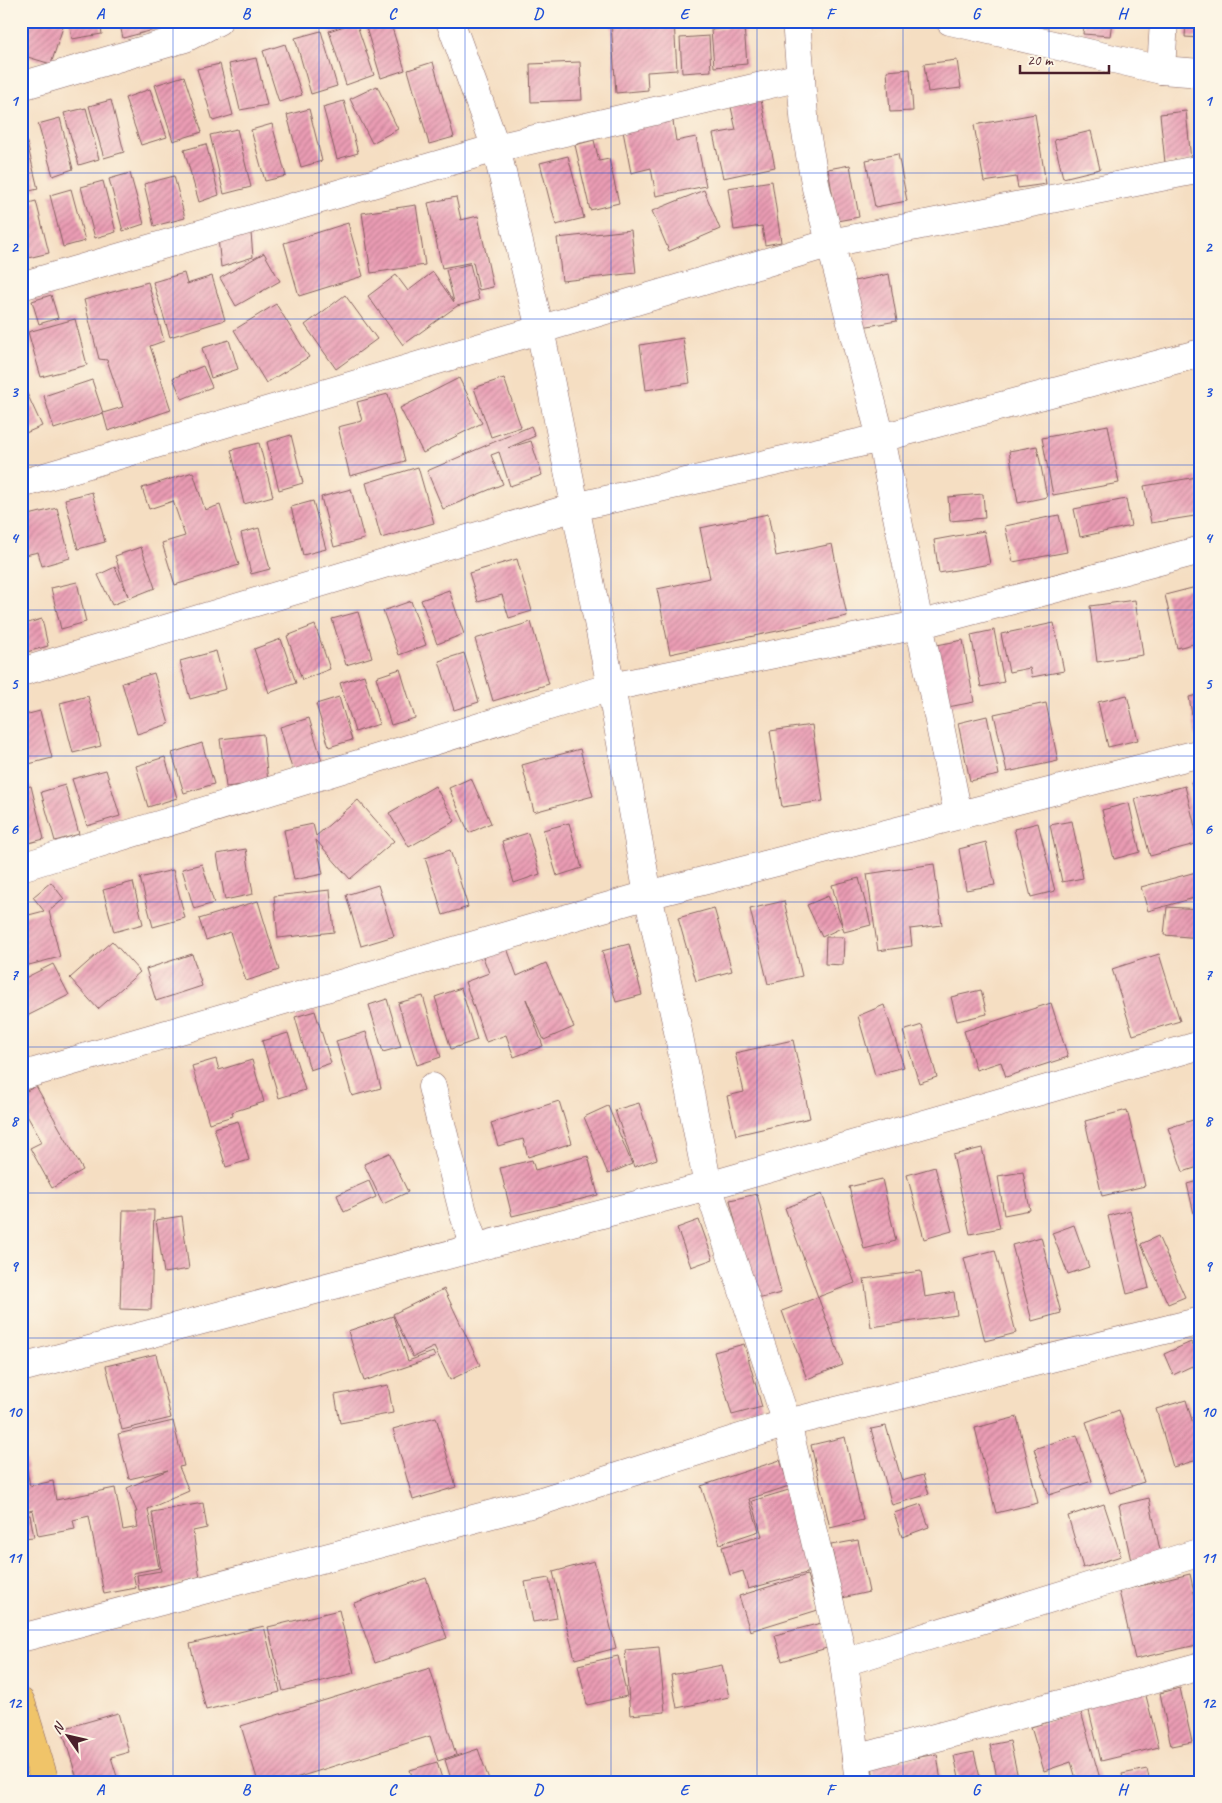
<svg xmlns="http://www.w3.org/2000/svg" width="1222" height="1803" font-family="Caveat,sans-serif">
<defs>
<pattern id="building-hatch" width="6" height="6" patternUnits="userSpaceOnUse" patternTransform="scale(1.25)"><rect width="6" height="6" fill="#ea9cb4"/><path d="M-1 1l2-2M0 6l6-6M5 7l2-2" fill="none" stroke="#c07f93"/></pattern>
</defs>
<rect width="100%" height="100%" fill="#fcf5e5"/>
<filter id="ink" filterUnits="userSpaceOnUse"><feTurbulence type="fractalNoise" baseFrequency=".02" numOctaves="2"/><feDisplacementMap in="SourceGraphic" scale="10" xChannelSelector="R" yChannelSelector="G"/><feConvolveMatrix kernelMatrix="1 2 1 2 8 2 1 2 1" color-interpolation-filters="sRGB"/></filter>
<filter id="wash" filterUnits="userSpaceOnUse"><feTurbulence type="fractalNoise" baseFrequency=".0096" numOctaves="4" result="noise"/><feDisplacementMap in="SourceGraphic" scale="20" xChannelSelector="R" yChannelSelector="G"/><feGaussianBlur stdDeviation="1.12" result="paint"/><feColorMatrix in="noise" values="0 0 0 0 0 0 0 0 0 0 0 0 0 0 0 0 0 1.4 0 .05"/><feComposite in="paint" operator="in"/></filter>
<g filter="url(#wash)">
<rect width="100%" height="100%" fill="#f5dec2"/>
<g id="blocks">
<!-- building -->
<g fill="url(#building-hatch)">
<path d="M21,21H65L51,64L21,55Z"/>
<path d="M69,21H100L102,34L72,39Z"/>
<path d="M119,21H184V22L123,38Z"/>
<path d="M364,21H390L405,70L381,78Z"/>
<path d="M611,21H674L677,70L647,72L648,90L616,93Z"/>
<path d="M1084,21H1112L1110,36L1083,34Z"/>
<path d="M1186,21H1201V38L1185,37Z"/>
<path d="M356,22L374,75L346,85L329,31Z"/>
<path d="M744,26L747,64L714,67L711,30Z"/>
<path d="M321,31L337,86L311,94L295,38Z"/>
<path d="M709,36L711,71L682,73L680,38Z"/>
<path d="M285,44L302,95L279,102L263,51Z"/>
<path d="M256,58L267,105L240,110L229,64Z"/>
<path d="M957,60L961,88L928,92L924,64Z"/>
<path d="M433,62L454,137L429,144L408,70Z"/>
<path d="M580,62L582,100L531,102L530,64Z"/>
<path d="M220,64L233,115L213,121L197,69Z"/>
<path d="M910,69L913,111L890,112L887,71Z"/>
<path d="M184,76L202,132L173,141L155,85Z"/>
<path d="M377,86L398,129L372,143L350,99Z"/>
<path d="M150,89L167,137L141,145L125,98Z"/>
<path d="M111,100L124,152L104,158L89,106Z"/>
<path d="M761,100L775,167L723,178L713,134L736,130L731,107Z"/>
<path d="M344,101L358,153L337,159L323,107Z"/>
<path d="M86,108L99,159L79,165L64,113Z"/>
<path d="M309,109L322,161L301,167L287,115Z"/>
<path d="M1186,111L1191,160L1165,163L1160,114Z"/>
<path d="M1035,114L1046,184L1018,188L1016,177L984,182L974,125Z"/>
<path d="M21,118L38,189L21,193Z"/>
<path d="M60,118L73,169L53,176L38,124Z"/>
<path d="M673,121L676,141L696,137L706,186L656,196L651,168L631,173L623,131Z"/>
<path d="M272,124L286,176L265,181L251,130Z"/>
<path d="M237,129L251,187L224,194L210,135Z"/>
<path d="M1091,131L1100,169L1063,178L1054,140Z"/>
<path d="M594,140L599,161L609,159L619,203L590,210L575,145Z"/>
<path d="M206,144L219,195L199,202L184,150Z"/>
<path d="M898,154L907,201L875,207L866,160Z"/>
<path d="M568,156L584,218L556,225L540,163Z"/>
<path d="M850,165L859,217L837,221L828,169Z"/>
<path d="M130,173L144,224L123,231L109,179Z"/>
<path d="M174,176L185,218L154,226L144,184Z"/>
<path d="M103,181L116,232L95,238L81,187Z"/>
<path d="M772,181L781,242L765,245L762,226L734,230L728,188Z"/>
<path d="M71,189L85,241L63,247L50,195Z"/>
<path d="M704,190L720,229L669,251L652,211Z"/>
<path d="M456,197L461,220L478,216L493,287L479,290L473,262L442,268L428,203Z"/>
<path d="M36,201L49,253L28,258L21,235V205Z"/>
<path d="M416,205L425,265L371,273L362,213Z"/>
<path d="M348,223L363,276L299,296L284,243Z"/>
<path d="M631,230L636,273L562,281L557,238Z"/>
<path d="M251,233L253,257L221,267L218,238Z"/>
<path d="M264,253L280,281L236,306L220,278Z"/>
<path d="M470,264L479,300L457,306L403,345L368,296L396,275L408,291L433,272L454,302L446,270Z"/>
<path d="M184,273L187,284L212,276L225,320L170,337L153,282Z"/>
<path d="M889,274L897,321L862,327L854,281Z"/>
<path d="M148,282L164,341L150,346L171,410L108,431L103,413L123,407L107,360L99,359L84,300Z"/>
<path d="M51,295L58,318L39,324L32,301Z"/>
<path d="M345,295L377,339L336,369L305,325Z"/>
<path d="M276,304L309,357L266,383L234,330Z"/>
<path d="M75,319L87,365L41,377L28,332Z"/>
<path d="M683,338L690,383L646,390L640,345Z"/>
<path d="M229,340L238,369L211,378L202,348Z"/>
<path d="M203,366L212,387L182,399L173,378Z"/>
<path d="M459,378L482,423L423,453L400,408Z"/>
<path d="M504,378L521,427L491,437L474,388Z"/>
<path d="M92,380L103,413L54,429L44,396Z"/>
<path d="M25,389L42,426L21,435V391Z"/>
<path d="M388,394L405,461L350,476L338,427L362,421L357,402Z"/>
<path d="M1108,425L1119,483L1053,495L1042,438Z"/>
<path d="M531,426L535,436L508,448L531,441L542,475L510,486L499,452L491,455L503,484L443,509L427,471Z"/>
<path d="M291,435L303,483L279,490L267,442Z"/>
<path d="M259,443L273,496L244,504L231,450Z"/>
<path d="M1037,446L1047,497L1018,503L1009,451Z"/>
<path d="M418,467L434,523L381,538L366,483Z"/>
<path d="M193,472L205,510L220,505L239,565L175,585L162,543L185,536L173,501L149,509L142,488Z"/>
<path d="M1197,477L1201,515L1151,523L1144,486Z"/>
<path d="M351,489L364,539L334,547L321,497Z"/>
<path d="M92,492L105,542L78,549L65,499Z"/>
<path d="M983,494L985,518L950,521L948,497Z"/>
<path d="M1126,499L1131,526L1080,537L1074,509Z"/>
<path d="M313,501L326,549L303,555L291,507Z"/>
<path d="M57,508L70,558L42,566L38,552L21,556V517Z"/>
<path d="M768,514L776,556L832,544L847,616L670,654L657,589L710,578L700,528Z"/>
<path d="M1059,515L1067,552L1013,562L1005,526Z"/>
<path d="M259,528L270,569L251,574L241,533Z"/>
<path d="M984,531L990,564L939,573L934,540Z"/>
<path d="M141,547L155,588L112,605L98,575L115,567L128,596L115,556Z"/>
<path d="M517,559L532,611L509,618L502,595L478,602L469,573Z"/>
<path d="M77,582L86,622L61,629L51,588Z"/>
<path d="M1200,586L1201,642L1177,648L1165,595Z"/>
<path d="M449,590L464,634L437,644L421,600Z"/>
<path d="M1135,600L1143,655L1097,662L1090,606Z"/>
<path d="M411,601L426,645L399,655L383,611Z"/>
<path d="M358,612L372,657L346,665L332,619Z"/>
<path d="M42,619L48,646L27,652L21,625Z"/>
<path d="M531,622L549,684L493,701L475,639Z"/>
<path d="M1054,623L1064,671L1032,677L1030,668L1009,672L1001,634Z"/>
<path d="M315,625L330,669L302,680L287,636Z"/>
<path d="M994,630L1004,682L981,687L971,635Z"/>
<path d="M281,639L296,683L269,693L254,649Z"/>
<path d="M963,640L974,702L948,707L937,645Z"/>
<path d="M216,651L226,689L190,699L180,661Z"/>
<path d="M464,653L479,702L454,710L439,661Z"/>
<path d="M400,669L415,718L391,725L376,677Z"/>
<path d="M154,673L169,724L137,734L122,683Z"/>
<path d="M364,675L379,724L355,732L340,683Z"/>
<path d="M1201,694V736L1196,737L1189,697Z"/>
<path d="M1127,695L1138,740L1108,747L1098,702Z"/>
<path d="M88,696L101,746L73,753L60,703Z"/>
<path d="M339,697L352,740L329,747L316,704Z"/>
<path d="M1046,703L1058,761L1007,772L994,714Z"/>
<path d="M40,711L52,758L21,766V716Z"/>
<path d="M987,716L999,775L970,781L958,723Z"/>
<path d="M309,718L323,764L293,772L280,727Z"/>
<path d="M812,725L823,801L782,807L770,731Z"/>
<path d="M263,734L268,782L226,787L220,739Z"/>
<path d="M202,743L214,784L184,793L172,753Z"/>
<path d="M580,749L593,796L534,812L522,765Z"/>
<path d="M165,757L177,798L148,807L136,766Z"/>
<path d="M106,770L120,816L87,826L72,779Z"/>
<path d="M471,778L491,823L469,833L449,788Z"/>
<path d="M1201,779V813H1200L1191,782Z"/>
<path d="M65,785L79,834L55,841L41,792Z"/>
<path d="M31,786L44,839L21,845V788Z"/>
<path d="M435,786L455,821L409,847L389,813Z"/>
<path d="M1185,786L1199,843L1150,856L1135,799Z"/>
<path d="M358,800L394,841L350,879L316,840L323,874L294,880L284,830L313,824L316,836Z"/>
<path d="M1129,803L1140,852L1114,859L1102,810Z"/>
<path d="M1072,821L1083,878L1062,882L1050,825Z"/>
<path d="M569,823L582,868L557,876L543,830Z"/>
<path d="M1038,823L1055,891L1031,897L1014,829Z"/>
<path d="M528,833L540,874L514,883L502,841Z"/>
<path d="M986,842L995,885L966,890L959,849Z"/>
<path d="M246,849L253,894L225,900L217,854Z"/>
<path d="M450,850L468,907L443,915L425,858Z"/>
<path d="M202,864L214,903L194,909L182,869Z"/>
<path d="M934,864L942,925L910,929L912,946L878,951L867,874Z"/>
<path d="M173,870L185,918L153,927L140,878Z"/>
<path d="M1196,872L1201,896L1148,911L1141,887Z"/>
<path d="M859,878L871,925L844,932L832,885Z"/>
<path d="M51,882L64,899L49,911L60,957L21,967V917L44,911L33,897Z"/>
<path d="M133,882L143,924L114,932L103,890Z"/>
<path d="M378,885L394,936L361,946L346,895Z"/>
<path d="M330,890L334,932L278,938L274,896Z"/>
<path d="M828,896L843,927L822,937L807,905Z"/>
<path d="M258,901L279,970L246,981L230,932L206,940L199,919Z"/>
<path d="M784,901L802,976L768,984L750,909Z"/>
<path d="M1167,907L1201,909V938L1164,935Z"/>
<path d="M714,908L732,971L696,981L678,918Z"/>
<path d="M826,937H844L843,965L825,964Z"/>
<path d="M112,941L140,972L98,1009L70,978Z"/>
<path d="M629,944L642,995L616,1002L602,951Z"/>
<path d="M507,948L517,976L546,963L574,1027L544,1040L526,999L543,1046L514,1057L506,1035L486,1042L465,982L489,973L483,957Z"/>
<path d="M192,954L202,986L156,1001L146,969Z"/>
<path d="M1159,954L1180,1021L1133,1035L1112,969Z"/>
<path d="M53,964L69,995L21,1019V980Z"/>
<path d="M461,988L477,1040L451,1049L435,997Z"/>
<path d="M981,990L987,1014L957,1021L951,997Z"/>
<path d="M423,996L441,1057L417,1065L398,1003Z"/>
<path d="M387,999L401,1047L383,1052L369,1005Z"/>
<path d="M1051,1003L1068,1057L1006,1077L1001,1062L976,1070L964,1031Z"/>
<path d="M884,1005L904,1067L875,1075L858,1016Z"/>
<path d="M315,1011L331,1063L310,1070L295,1017Z"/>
<path d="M922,1025L937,1077L919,1083L903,1031Z"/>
<path d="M366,1032L381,1088L352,1096L336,1041Z"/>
<path d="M288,1033L305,1090L279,1098L262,1041Z"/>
<path d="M793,1040L810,1118L736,1135L727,1096L744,1092L735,1053Z"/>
<path d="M216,1059L219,1070L252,1060L264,1102L232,1112L233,1116L209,1123L192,1066Z"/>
<path d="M36,1086L83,1170L52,1188L30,1148L42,1142L21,1105V1094Z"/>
<path d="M559,1101L572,1143L528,1157L523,1139L498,1146L491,1123Z"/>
<path d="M639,1103L657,1159L634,1167L615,1110Z"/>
<path d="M608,1106L632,1164L608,1174L584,1117Z"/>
<path d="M1127,1110L1145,1186L1102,1196L1085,1121Z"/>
<path d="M1196,1119L1201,1131V1166L1183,1172L1168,1128Z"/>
<path d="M238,1121L249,1160L226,1167L214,1128Z"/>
<path d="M982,1148L1000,1228L970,1234L953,1155Z"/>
<path d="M389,1153L408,1192L383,1204L364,1164Z"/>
<path d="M588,1156L598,1195L512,1216L500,1168L532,1160L535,1170Z"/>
<path d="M935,1167L952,1231L924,1239L907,1175Z"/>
<path d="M1023,1172L1030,1210L1004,1215L998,1176Z"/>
<path d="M882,1179L896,1241L864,1249L849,1187Z"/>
<path d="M1201,1180V1238L1200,1239L1187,1184Z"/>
<path d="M369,1181L376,1197L344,1212L337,1195Z"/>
<path d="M757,1194L781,1293L754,1300L730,1200Z"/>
<path d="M822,1194L855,1283L818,1297L785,1208Z"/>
<path d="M123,1210H154L151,1310L120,1309Z"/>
<path d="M1130,1210L1149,1288L1127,1294L1108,1216Z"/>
<path d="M182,1216L189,1269L164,1273L156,1220Z"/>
<path d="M699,1220L713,1259L691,1267L677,1228Z"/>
<path d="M1074,1225L1089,1267L1068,1274L1052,1233Z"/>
<path d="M1158,1236L1185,1297L1168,1304L1141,1244Z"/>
<path d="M1041,1237L1061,1313L1032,1321L1012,1245Z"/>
<path d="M995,1250L1016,1333L985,1341L964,1258Z"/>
<path d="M921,1271L925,1297L954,1292L957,1315L871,1327L864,1279Z"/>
<path d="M444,1289L480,1365L450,1380L434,1347L413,1357L393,1314Z"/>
<path d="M818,1297L843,1365L807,1379L782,1311Z"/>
<path d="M393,1316L408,1361L433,1352L435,1357L364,1381L348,1331Z"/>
<path d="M1191,1342L1201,1360V1378L1198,1379L1192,1366L1173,1375L1164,1354Z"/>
<path d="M744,1344L762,1407L732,1415L714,1352Z"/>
<path d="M156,1354L171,1418L122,1430L106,1366Z"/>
<path d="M388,1385L393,1413L340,1423L335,1395Z"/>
<path d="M1186,1400L1201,1451V1459L1173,1467L1156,1409Z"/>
<path d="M1119,1410L1144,1482L1110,1493L1086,1422Z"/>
<path d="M436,1417L456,1487L413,1500L393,1429Z"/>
<path d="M1017,1417L1038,1503L996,1513L975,1428Z"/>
<path d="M173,1421L184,1466L179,1467L189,1491L148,1509L159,1568L133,1573L136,1588L104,1594L89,1516L73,1520L75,1529L38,1536L33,1510L21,1513V1460L25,1459L30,1486L53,1481L56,1500L115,1488L123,1530L138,1527L135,1512H137L127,1488L168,1470L129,1479L118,1434Z"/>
<path d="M886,1426L902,1481L923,1475L929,1494L892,1505L871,1429Z"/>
<path d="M1077,1435L1092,1481L1049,1495L1034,1449Z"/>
<path d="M845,1437L863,1520L830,1528L811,1445Z"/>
<path d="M780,1460L789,1486L749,1499L759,1531L720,1544L701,1486Z"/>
<path d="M792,1489L814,1571L748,1589L743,1571L730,1575L722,1547L762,1536L752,1501Z"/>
<path d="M1149,1498L1161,1555L1131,1561L1119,1505Z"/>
<path d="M203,1503L207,1528L193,1531L200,1579L139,1590L137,1575L161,1571L152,1512Z"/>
<path d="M921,1504L929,1527L902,1537L894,1513Z"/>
<path d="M1104,1504L1121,1556L1083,1568L1068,1516Z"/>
<path d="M30,1515L34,1537L21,1538V1516Z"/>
<path d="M858,1540L869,1592L842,1598L831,1545Z"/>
<path d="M594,1561L616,1648L575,1659L553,1572Z"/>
<path d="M1190,1574L1201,1624V1644L1135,1659L1119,1591Z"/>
<path d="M807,1575L818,1610L750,1631L739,1596Z"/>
<path d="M426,1578L447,1638L375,1663L354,1603Z"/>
<path d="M549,1578L557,1618L533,1622L525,1582Z"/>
<path d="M339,1610L354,1673L283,1691L268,1627Z"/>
<path d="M821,1623L827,1648L782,1661L775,1635Z"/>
<path d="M264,1626L280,1692L206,1710L190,1644Z"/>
<path d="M659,1647L665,1712L630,1715L625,1650Z"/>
<path d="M618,1656L627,1696L587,1705L578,1665Z"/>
<path d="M722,1665L729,1697L677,1708L671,1675Z"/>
<path d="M430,1668L456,1755L438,1761L430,1736L283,1782H258L241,1726Z"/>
<path d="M1143,1684L1159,1747L1101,1761L1086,1698Z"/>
<path d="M1180,1688L1192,1742L1171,1746L1160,1693Z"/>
<path d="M1081,1712L1101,1782H1077L1071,1762L1044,1771L1031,1727Z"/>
<path d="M118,1713L129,1752L111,1757L118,1780L78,1782L62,1729Z"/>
<path d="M1010,1741L1019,1782H998L990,1745Z"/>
<path d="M478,1749L490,1782H452L445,1760Z"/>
<path d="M974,1752L981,1782H960L954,1756Z"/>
<path d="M937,1754L941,1782H874L872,1765Z"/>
<path d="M437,1762L443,1782H414L410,1770Z"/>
<path d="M1147,1769L1150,1782H1124L1122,1774Z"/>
</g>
</g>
</g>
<g filter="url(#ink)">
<use href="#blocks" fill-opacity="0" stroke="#866260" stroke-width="1"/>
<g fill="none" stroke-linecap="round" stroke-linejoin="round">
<!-- minor casing -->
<g stroke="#866260" stroke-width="29">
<g id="minor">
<path d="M450,21L496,148L540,329L611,687L648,895L677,1026L708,1186L787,1423L844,1662L859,1782"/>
<path d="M796,21L805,127L816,188L881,438L958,814"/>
<path d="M950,21L1161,70L1201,73"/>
<path d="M1161,70L1164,21"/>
<path d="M21,86L185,38L218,21"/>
<path d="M21,286L496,148L801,77"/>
<path d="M21,484L831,243L1201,169"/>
<path d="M21,672L575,507L881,438L1201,353"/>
<path d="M21,867L611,687L918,625L1201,550"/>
<path d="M21,1076L648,895L1201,753"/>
<path d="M432,1087L463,1212L475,1247"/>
<path d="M21,1368L708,1186L1201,1045"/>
<path d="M21,1638L538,1502L787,1423L1201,1321"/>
<path d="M844,1662L1201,1552"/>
<path d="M856,1759L1201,1666"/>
</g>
</g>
<!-- primary casing -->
<g stroke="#866260" stroke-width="29">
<path id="primary" d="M21,1702L45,1782"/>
</g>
<!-- minor -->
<use href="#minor" stroke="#fff" stroke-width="28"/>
<!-- primary -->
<use href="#primary" stroke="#f0c469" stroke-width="28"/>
</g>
</g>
<!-- grid -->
<path fill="none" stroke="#1d4ed8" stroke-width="1" stroke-opacity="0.55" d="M173,21V1782M319,21V1782M465,21V1782M611,21V1782M757,21V1782M903,21V1782M1049,21V1782M21,173H1201M21,319H1201M21,465H1201M21,610H1201M21,756H1201M21,902H1201M21,1047H1201M21,1193H1201M21,1338H1201M21,1484H1201M21,1630H1201"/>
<!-- margin -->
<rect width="1222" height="1803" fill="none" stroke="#fcf5e5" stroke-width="55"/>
<!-- north arrow -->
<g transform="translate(68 1736) rotate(304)" stroke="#fcf5e5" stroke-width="4" paint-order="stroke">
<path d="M0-4L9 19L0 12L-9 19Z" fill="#4a1f2b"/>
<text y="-8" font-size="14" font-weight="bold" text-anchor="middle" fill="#4a1f2b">N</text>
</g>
<!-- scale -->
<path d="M1020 65v8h89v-8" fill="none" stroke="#4a1f2b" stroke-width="2.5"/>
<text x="1027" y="65" font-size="15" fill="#4a1f2b" stroke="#fcf5e5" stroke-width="4" paint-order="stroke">20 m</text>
<rect x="28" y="28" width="1166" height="1748" fill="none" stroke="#1d4ed8" stroke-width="2"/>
<g font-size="16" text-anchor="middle" font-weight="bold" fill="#1d4ed8">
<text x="100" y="19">A</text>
<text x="246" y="19">B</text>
<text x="392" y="19">C</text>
<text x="538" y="19">D</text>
<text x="684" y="19">E</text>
<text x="830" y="19">F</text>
<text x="976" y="19">G</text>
<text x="1122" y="19">H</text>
<text x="14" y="106">1</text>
<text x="1208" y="106">1</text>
<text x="14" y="252">2</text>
<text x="1208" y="252">2</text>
<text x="14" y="397">3</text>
<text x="1208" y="397">3</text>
<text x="14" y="543">4</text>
<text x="1208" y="543">4</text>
<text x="14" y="689">5</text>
<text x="1208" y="689">5</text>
<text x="14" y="834">6</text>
<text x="1208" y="834">6</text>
<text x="14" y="980">7</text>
<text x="1208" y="980">7</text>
<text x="14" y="1126">8</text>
<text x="1208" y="1126">8</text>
<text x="14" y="1271">9</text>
<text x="1208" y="1271">9</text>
<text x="14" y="1417">10</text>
<text x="1208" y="1417">10</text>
<text x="14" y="1563">11</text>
<text x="1208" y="1563">11</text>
<text x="14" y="1708">12</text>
<text x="1208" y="1708">12</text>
<text x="100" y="1795">A</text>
<text x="246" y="1795">B</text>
<text x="392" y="1795">C</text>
<text x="538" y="1795">D</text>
<text x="684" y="1795">E</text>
<text x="830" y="1795">F</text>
<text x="976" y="1795">G</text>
<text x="1122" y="1795">H</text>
</g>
</svg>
